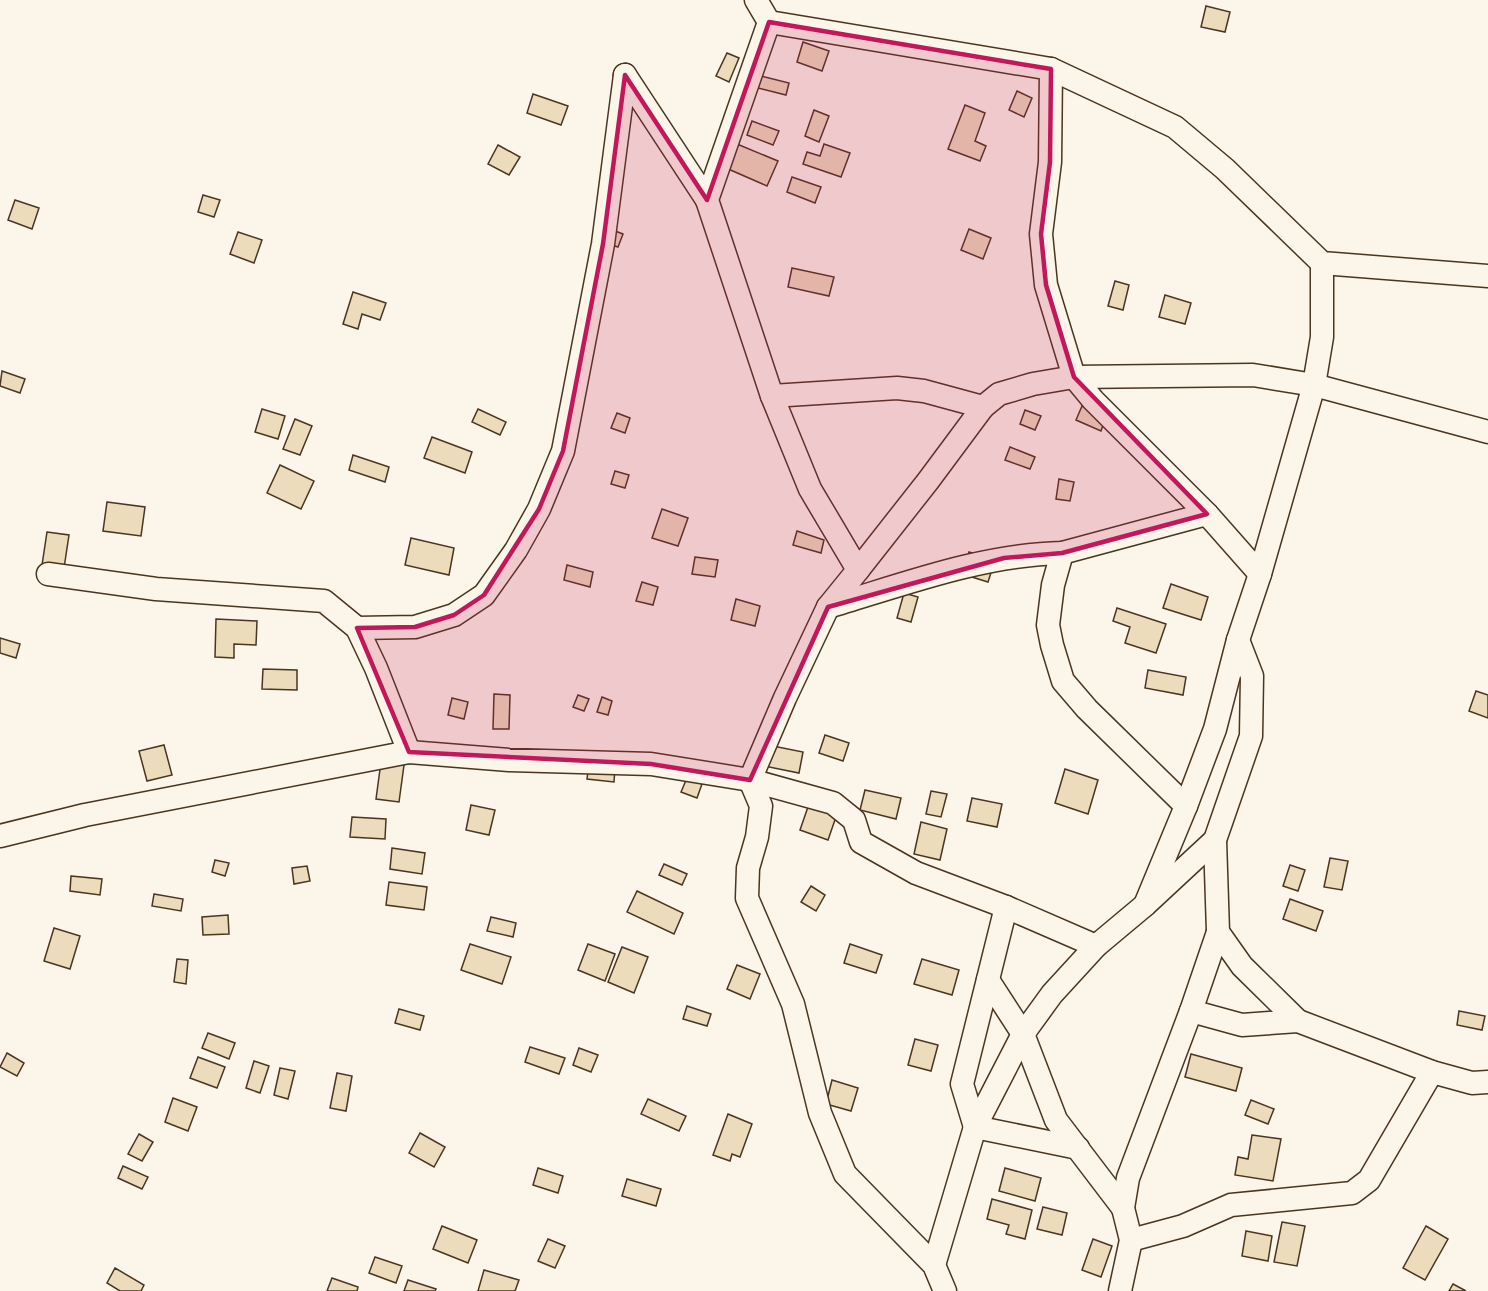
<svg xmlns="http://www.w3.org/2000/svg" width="1488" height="1291" font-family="'Alegreya Sans',sans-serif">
<rect width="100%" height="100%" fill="#fbf6e9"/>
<!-- building -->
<g fill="#ecdcbc" stroke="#4a3520" stroke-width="1.5">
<path d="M1206,6L1230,12L1225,32L1201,27Z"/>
<path d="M803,42L829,51L822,71L797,62Z"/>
<path d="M727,53L739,58L729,82L716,76Z"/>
<path d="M761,76L789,83L786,95L758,88Z"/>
<path d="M1017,91L1032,98L1024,117L1009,110Z"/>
<path d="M533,94L568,106L561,125L527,113Z"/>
<path d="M965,105L985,113L975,141L986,146L980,161L948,149Z"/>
<path d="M814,110L829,116L819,142L805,136Z"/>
<path d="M752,121L779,131L773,145L747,135Z"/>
<path d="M737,144L778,161L767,186L726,168Z"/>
<path d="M824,144L850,153L841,177L803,164L807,152L820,156Z"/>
<path d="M498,145L520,157L509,175L488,164Z"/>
<path d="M792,177L821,187L815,203L787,192Z"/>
<path d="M203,195L220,200L214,217L198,212Z"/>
<path d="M15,200L39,208L32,229L8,220Z"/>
<path d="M610,229L623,234L618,247L605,243Z"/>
<path d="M969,229L991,238L983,259L961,250Z"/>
<path d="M238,232L262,240L254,263L230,254Z"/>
<path d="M792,268L834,277L829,296L788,287Z"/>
<path d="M1115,281L1129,285L1123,310L1108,306Z"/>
<path d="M353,292L386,303L380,320L362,314L358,329L343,324Z"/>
<path d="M1165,295L1191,303L1185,324L1159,317Z"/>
<path d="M2,371L25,379L20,393L0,386Z"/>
<path d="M1082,406L1106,416L1101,431L1076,420Z"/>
<path d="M262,409L285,416L278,439L255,432Z"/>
<path d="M478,409L506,422L500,435L472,422Z"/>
<path d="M1025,410L1041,416L1035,430L1020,424Z"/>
<path d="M617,413L630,418L625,433L611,428Z"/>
<path d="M295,419L312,426L300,455L283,449Z"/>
<path d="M432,437L472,452L465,473L424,458Z"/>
<path d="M1010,447L1035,457L1030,469L1005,460Z"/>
<path d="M353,455L389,467L385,482L349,470Z"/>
<path d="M280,465L314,481L301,509L267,493Z"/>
<path d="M615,471L629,475L625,488L611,484Z"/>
<path d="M1059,479L1074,482L1070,501L1056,499Z"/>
<path d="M107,502L145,507L141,536L103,531Z"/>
<path d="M662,509L688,518L678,546L652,538Z"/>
<path d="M797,531L824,540L821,553L793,545Z"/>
<path d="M47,532L69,535L64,568L42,565Z"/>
<path d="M411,538L454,548L449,575L405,565Z"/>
<path d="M969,552L995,560L988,582L962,574Z"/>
<path d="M695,557L718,560L715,577L692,574Z"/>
<path d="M567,565L593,572L590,587L564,580Z"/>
<path d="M642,582L658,587L653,605L636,601Z"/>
<path d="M1171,584L1208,597L1201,620L1163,608Z"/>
<path d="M904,593L918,597L911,622L897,618Z"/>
<path d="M736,599L760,606L755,626L731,620Z"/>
<path d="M1117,608L1166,624L1156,653L1125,643L1130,627L1113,621Z"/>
<path d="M216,619L257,621L256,645L234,644V658L215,657Z"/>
<path d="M0,638L20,644L16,658L0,653Z"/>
<path d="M263,669L297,670V690L262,689Z"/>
<path d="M1148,670L1186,677L1183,695L1145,688Z"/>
<path d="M1476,691L1488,695V718L1469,711Z"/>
<path d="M494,694L510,695L509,729H493Z"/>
<path d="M578,695L589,699L584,711L573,707Z"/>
<path d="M602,697L612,701L608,715L597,712Z"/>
<path d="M452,698L468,702L464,719L448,715Z"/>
<path d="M825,735L849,743L843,761L819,753Z"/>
<path d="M164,745L172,775L147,781L139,751Z"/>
<path d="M768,745L803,752L799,773L764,766Z"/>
<path d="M381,762L404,765L399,802L376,799Z"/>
<path d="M589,764L615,768L614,782L587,779Z"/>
<path d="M1065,769L1098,780L1088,814L1055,803Z"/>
<path d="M687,778L702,784L697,798L681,792Z"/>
<path d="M865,790L901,798L896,819L860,810Z"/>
<path d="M931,791L947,794L941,817L926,814Z"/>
<path d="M972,798L1002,804L997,827L967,821Z"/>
<path d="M809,804L837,814L828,840L800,830Z"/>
<path d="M471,805L495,810L489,835L466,830Z"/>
<path d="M352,817L386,819L385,839L350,837Z"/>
<path d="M921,822L947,829L940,860L914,854Z"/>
<path d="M392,848L425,853L422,874L390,869Z"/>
<path d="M1330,858L1348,861L1342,890L1324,887Z"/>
<path d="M215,860L229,863L225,876L212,872Z"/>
<path d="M664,864L687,874L682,885L659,875Z"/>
<path d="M1290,865L1305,870L1298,891L1283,886Z"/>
<path d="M307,866L310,881L294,884L292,868Z"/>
<path d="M71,876L102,879L100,895L70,891Z"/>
<path d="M389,882L427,887L424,910L386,905Z"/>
<path d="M811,886L825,895L816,911L801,902Z"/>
<path d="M637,891L683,913L674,934L627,912Z"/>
<path d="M154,894L183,899L181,911L152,906Z"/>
<path d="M1290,899L1323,911L1316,931L1283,919Z"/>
<path d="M228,915L229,934L203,935L202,917Z"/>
<path d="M491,917L516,923L513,937L487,931Z"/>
<path d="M54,928L80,936L70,969L44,961Z"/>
<path d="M470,944L511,957L502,984L461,970Z"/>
<path d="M588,944L615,954L605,981L578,970Z"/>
<path d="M850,944L882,955L876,973L844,963Z"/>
<path d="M622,947L648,957L634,993L608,982Z"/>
<path d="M177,959L188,960L186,984L174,982Z"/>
<path d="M922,959L959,970L952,995L914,984Z"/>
<path d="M737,965L760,974L750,999L727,989Z"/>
<path d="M687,1006L711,1014L707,1026L683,1019Z"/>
<path d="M399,1009L424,1016L420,1030L395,1023Z"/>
<path d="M1459,1011L1485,1016L1482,1030L1457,1025Z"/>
<path d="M208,1033L235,1043L229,1059L202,1048Z"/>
<path d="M915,1039L938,1045L931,1071L908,1065Z"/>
<path d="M530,1047L565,1058L559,1074L525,1062Z"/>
<path d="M579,1048L598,1055L591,1072L573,1065Z"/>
<path d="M7,1053L24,1063L17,1076L0,1067Z"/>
<path d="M1191,1054L1242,1068L1236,1091L1185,1077Z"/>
<path d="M198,1057L225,1067L217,1088L190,1078Z"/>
<path d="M254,1061L269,1066L260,1093L246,1088Z"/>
<path d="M280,1068L295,1071L288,1099L274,1095Z"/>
<path d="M337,1073L352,1076L346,1111L330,1108Z"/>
<path d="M832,1080L858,1088L851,1111L826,1104Z"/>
<path d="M173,1098L197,1107L188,1131L165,1122Z"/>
<path d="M648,1099L686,1116L679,1131L641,1114Z"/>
<path d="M1251,1100L1274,1109L1268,1124L1245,1115Z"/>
<path d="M728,1114L752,1124L740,1157L732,1154L730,1161L713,1155Z"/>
<path d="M420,1133L445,1147L434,1167L409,1153Z"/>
<path d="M139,1134L153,1142L142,1161L128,1154Z"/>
<path d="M1252,1135L1281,1139L1273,1181L1235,1175L1238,1157L1248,1159Z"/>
<path d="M123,1166L148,1177L142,1189L118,1178Z"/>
<path d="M538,1168L563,1176L558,1193L533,1185Z"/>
<path d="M1005,1168L1041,1178L1035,1201L999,1191Z"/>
<path d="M627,1179L661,1189L656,1206L622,1196Z"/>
<path d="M992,1199L1032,1210L1025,1239L1006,1234L1009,1225L987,1219Z"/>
<path d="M1043,1207L1067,1213L1062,1235L1037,1229Z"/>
<path d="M1282,1222L1305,1226L1297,1266L1274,1262Z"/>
<path d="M442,1226L477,1240L468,1263L433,1249Z"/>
<path d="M1426,1226L1448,1239L1425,1280L1403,1268Z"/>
<path d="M1246,1231L1272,1236L1268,1261L1242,1256Z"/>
<path d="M548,1239L565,1246L555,1268L538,1261Z"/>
<path d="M1093,1239L1112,1246L1101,1277L1082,1270Z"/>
<path d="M375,1257L402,1266L396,1283L369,1273Z"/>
<path d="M115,1268L144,1285L141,1291H120L107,1283Z"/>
<path d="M484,1270L519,1280L515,1291H478Z"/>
<path d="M332,1278L358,1287L357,1291H327Z"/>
<path d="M408,1280L436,1289L435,1291H404Z"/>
<path d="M1453,1284L1466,1291H1449Z"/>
</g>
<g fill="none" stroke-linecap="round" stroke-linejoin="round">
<!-- street casing -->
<g stroke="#4a3520" stroke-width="25">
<g id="street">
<path d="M756,0L769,22L1051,69L1175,127L1225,169L1322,263L1488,276"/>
<path d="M769,22L707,200L772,396L810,489L858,570L828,607L785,698L750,780L761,806L757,837L748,868L747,898L793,1004L820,1113L845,1174L934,1265L945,1291"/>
<path d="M1051,69L1050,162L1041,234L1046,285L1074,377L1253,375L1314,385L1488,432"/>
<path d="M625,75L707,200"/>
<path d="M772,396L897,388L924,391L983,407"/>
<path d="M1062,553L1053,585L1048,625L1052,645L1063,681L1087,709L1186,806"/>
<path d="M858,570L928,481L983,407L999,394L1033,384L1074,377L1093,400L1207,514L1260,574"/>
<path d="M48,574L156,589L324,601L357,628L376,668L409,752"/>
<path d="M828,607C905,584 981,555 1062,553L1207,514"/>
<path d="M357,628L415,627L454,615L484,595L516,550L539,509L563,451L603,244L625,75"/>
<path d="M1238,640L1252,676L1251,736L1215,840L1218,932L1242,966L1298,1021"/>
<path d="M0,836L85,815L409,752L509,760L651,764L750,780L833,803L854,820L861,842L916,873L1006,907L1096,946"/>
<path d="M1145,905L1186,806L1215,729L1238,640L1260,574L1314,385L1322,337V263"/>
<path d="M1006,907L962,1084L975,1127L1078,1148"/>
<path d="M988,980L1023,1034L1056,1120L1123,1208"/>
<path d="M1191,1011L1242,1025L1298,1021L1432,1072L1472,1083L1488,1082"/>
<path d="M1131,1240L1183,1226L1231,1205L1352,1193L1369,1180L1432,1072"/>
<path d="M934,1265L975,1127L1023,1034L1052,994L1096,946L1145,905L1215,840"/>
<path d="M1120,1291L1131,1240L1123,1208L1128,1178L1191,1011L1218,932"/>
</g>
</g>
<!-- street -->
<use href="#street" stroke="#fbf6e9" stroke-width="22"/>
</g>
<!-- marked area -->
<path fill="#c2185b" fill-opacity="0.2" stroke="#c2185b" stroke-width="4.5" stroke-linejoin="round" d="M769,22L1051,69L1050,162L1041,234L1046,285L1074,377L1207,514L1062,553L1004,558L828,607L750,780L651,764L409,752L357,628L415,627L454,615L484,595L539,509L563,451L603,244L625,75L707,200Z"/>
</svg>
